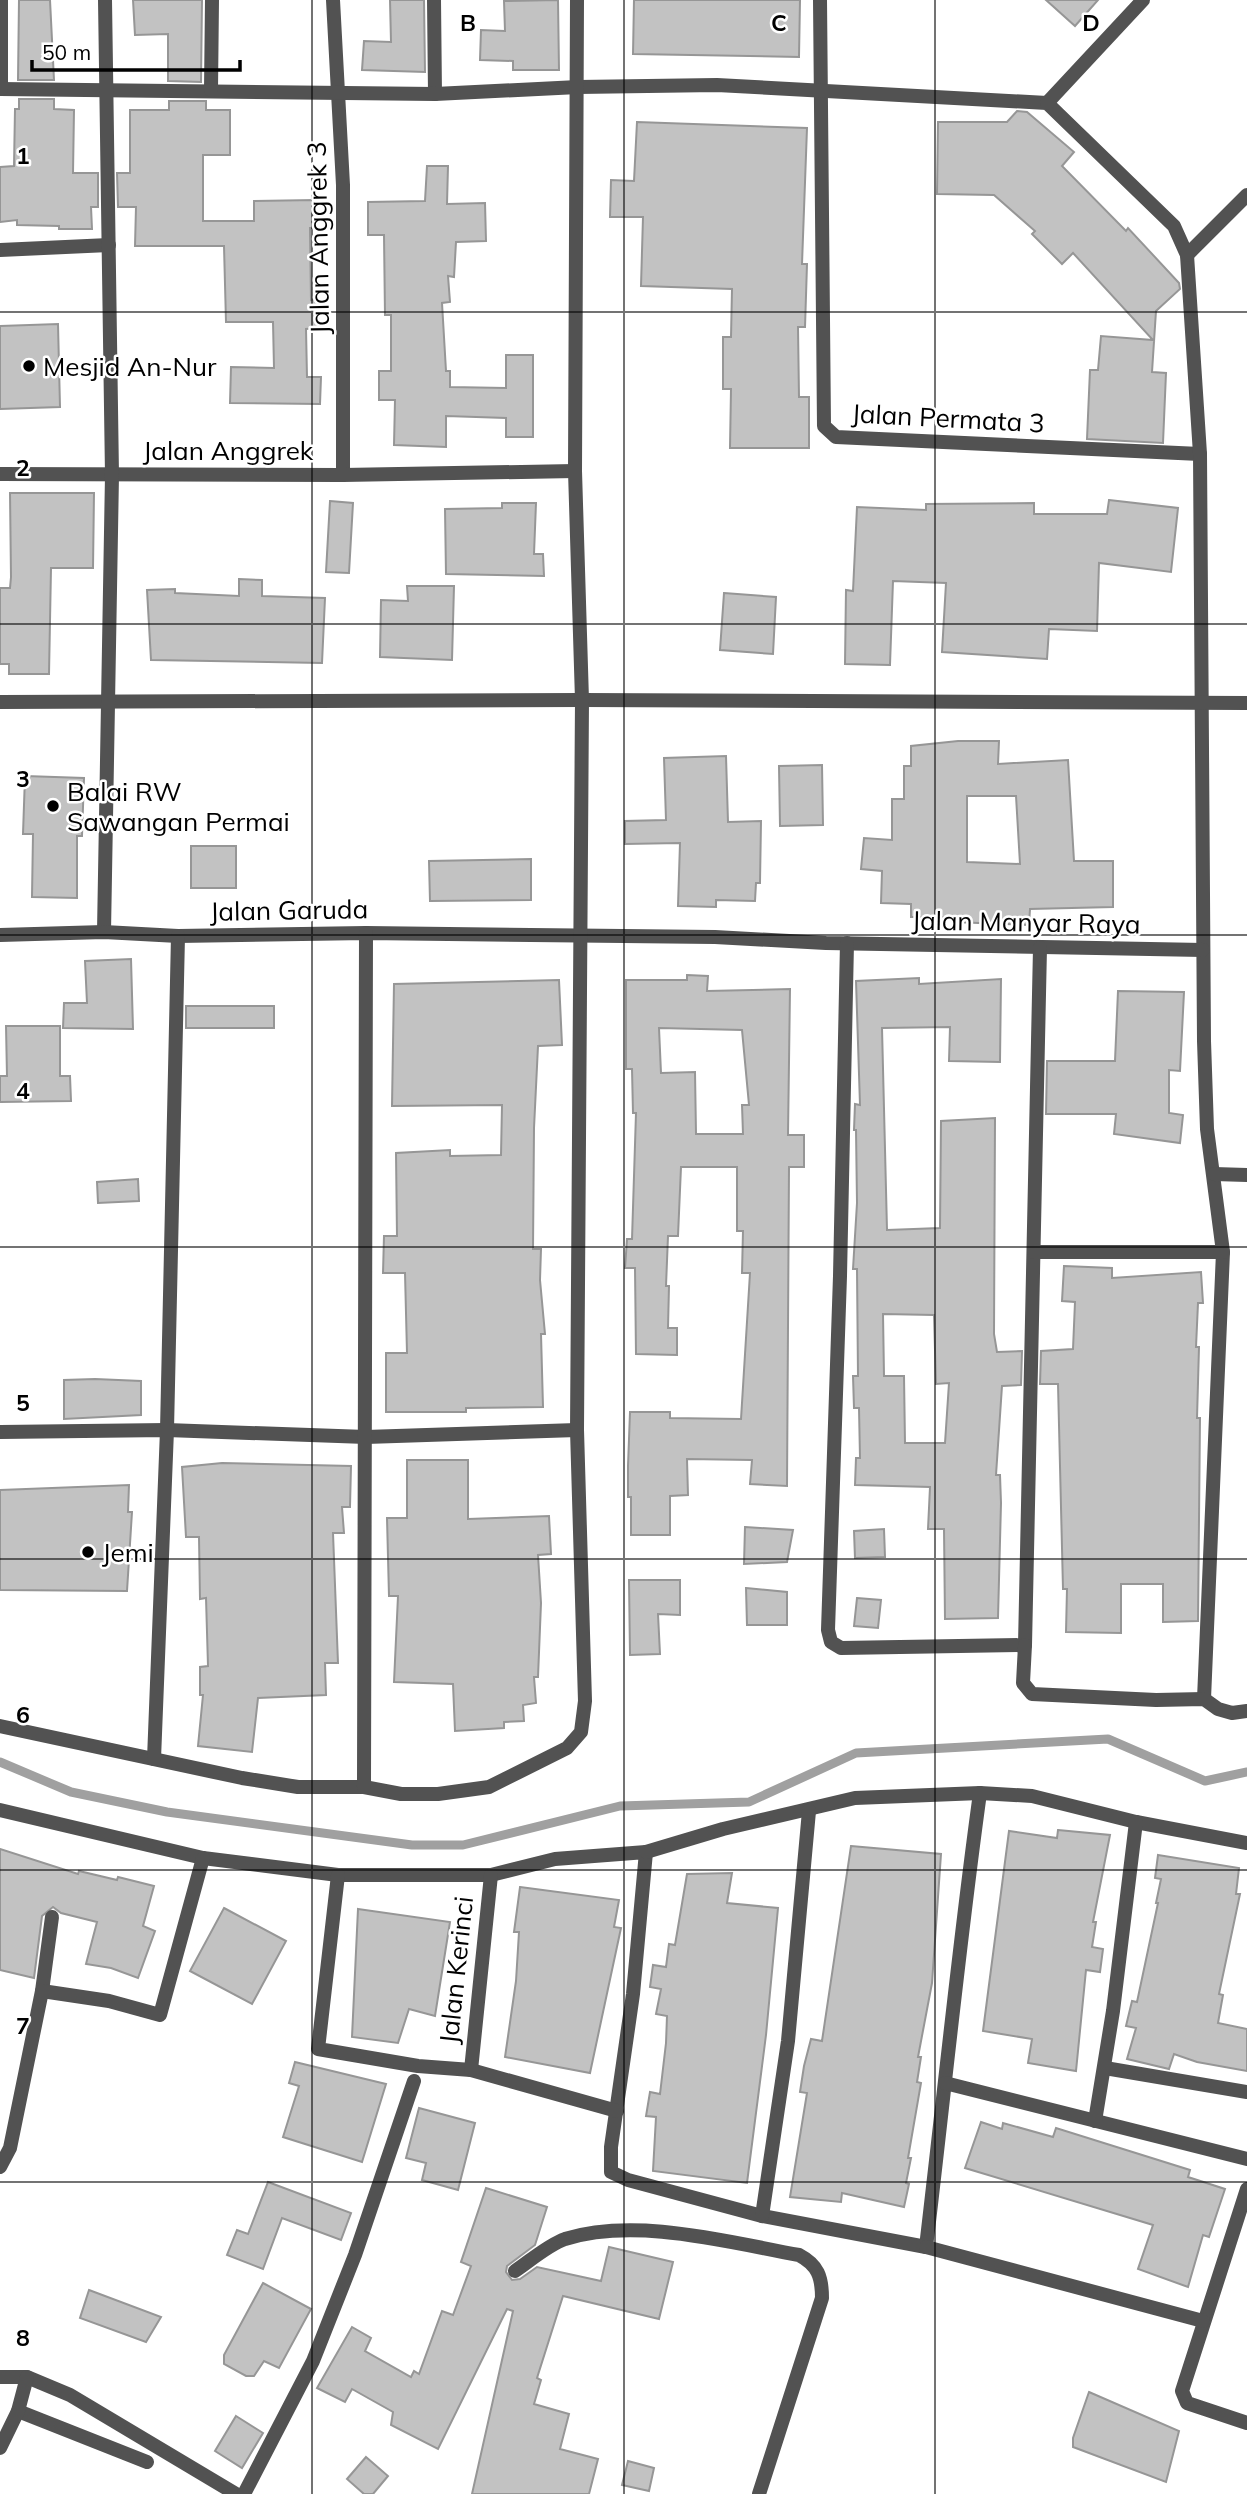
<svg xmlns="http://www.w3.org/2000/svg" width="1247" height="2494" font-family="Mulish,sans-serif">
<rect width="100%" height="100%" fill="#fff"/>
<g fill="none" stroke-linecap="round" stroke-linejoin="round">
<!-- stream -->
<path stroke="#a0a0a0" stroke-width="9" d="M0,1762L71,1792L167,1812L412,1845H463L620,1806L749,1802L856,1753L1108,1739L1205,1781L1247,1772"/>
</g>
<!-- building -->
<g fill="#c2c2c2" stroke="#969696" stroke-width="2" fill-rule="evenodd">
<path d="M19,0H50L54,80H18Z"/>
<path d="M133,0H202L201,82L168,81V34L135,35Z"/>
<path d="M390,0H424L425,72L362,70L364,41L391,42Z"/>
<path d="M558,0L559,70H513V61L480,60L481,30L505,31L504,1Z"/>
<path d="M634,0H800L799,57L633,54Z"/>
<path d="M1046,0H1098L1075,26Z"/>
<path d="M19,99H54V109L74,110L73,173H98V207H91L92,229H59V226L17,225V220L0,222V167L14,166L15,109H19Z"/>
<path d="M169,101H206V110H230V155H203V221H254V201L315,200V228H310L311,300L318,299L319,328L306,329L307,377H321L320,404L230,403L231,367L274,368L273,322H226L224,246H135L136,207H118L117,173H130V110H169Z"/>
<path d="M1017,111L1027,112L1074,152L1062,166L1126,231L1128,228L1179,283L1180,289L1156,311L1152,372L1166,373L1163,443L1087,439L1090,370H1098L1101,336L1153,340L1073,253L1062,264L1032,234L1035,231L994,195L937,194L938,122H1007Z"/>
<path d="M637,122L807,128L802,264H807L805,327H798L799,397H809V448H730L731,389H723V337H731L732,289L641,286L643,217H610L611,180L634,181Z"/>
<path d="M427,166H448L447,204L485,203L486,241L456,242L454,277L448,276L450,302L442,303L446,371H450V387L506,388V355H533V437H506V418L446,416V447L394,445L395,400H379V371H391V315H385L384,235H368V202L425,201Z"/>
<path d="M58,324L60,407L0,409V326Z"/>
<path d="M10,493H94L93,568H51L49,674H9V664H0V588H10L11,577Z"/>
<path d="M1109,500L1178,508L1171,572L1099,563L1097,631L1049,629L1047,659L942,652L946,583L893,581L890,665L845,664L846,590L853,591L857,507L926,510V504L1034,503V514H1107Z"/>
<path d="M330,501L353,503L349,573L326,572Z"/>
<path d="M502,503H536L534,554H543L544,576L446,574L445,509L502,508Z"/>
<path d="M239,579L262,580V596L325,598L322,663L151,660L147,590L175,589V593L239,596Z"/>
<path d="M407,586H454L452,660L380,657L381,600L408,601Z"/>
<path d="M724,593L776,597L773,654L720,650Z"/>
<path d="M958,741H999L998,764L1068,760L1074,861H1113V907L1030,909L1029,925L953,922V917H911V904L881,903L882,871L861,869L864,838L892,840V799H904V766H911V746ZM967,796H1016L1020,864L967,862Z"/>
<path d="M726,756L728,822L761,821L760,883H756L755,901L716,900V907L678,906L680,843L625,844V821L666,820L664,758Z"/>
<path d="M822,765L823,825L780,826L779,766Z"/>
<path d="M25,776L84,778L82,836H77V898L32,897L33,834H23Z"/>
<rect x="191" y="846" width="45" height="42"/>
<path d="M531,859V900L430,901L429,861Z"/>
<path d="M131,959L133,1029L63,1028L64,1003H87L85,961Z"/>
<path d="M687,975L708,976L707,991L790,989L788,1135H804V1167H789L787,1486L750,1484L752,1460L687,1459L688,1495L670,1496V1535H631V1497H628V1466L630,1412H670V1418L741,1419L750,1273H742L743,1231H737V1167H681L678,1236H668L666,1286H669L668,1328H677V1355L636,1354L635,1268H625L627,1239H632L636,1113H633L632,1069H626V980H687ZM659,1028L742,1030L749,1105H742L743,1134H696L695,1072L661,1073Z"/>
<path d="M919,978V984L1001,979L1000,1062L949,1061L950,1027L882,1028L887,1230L940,1228L941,1121L995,1118L994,1334L997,1352L1022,1351L1021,1385L1002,1386L996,1475H1000L1001,1503L998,1618L945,1619L944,1529H928L930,1487L855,1485L856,1458H860L859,1408H854L853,1376H858L857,1269H853L857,1203L856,1130H854L855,1104L860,1105L856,981ZM883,1314L934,1315L936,1384L949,1383L945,1443H905L904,1376H884Z"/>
<path d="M559,980L562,1045L538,1046L534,1128L533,1249H541L540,1280L545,1334H541L543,1407L466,1408V1412H386V1353H407L405,1273H383L384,1236H397L396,1153L450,1150V1156L501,1155L502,1105L392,1106L394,984Z"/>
<path d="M1118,991L1184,992L1180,1071L1169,1070V1113L1183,1115L1180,1143L1114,1134L1116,1114H1046L1047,1061H1115Z"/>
<rect x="186" y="1006" width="88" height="22"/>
<path d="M6,1026H60V1076H70L71,1101L0,1102V1076H7Z"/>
<path d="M138,1179L139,1201L98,1203L97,1182Z"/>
<path d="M1064,1266L1112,1268V1278L1201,1272L1203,1303H1198L1196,1347H1199L1197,1418H1200L1198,1621L1163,1622V1584H1121V1633L1066,1632L1067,1589H1063L1058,1384H1040L1041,1351L1073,1349L1075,1302L1062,1301Z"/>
<path d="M95,1379L141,1381V1415L64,1419V1380Z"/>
<path d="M407,1460H468V1519L549,1516L551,1554L538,1555L541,1603L538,1677H534L536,1703L523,1705L524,1721L504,1722V1728L455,1731L453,1684L394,1682L398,1596H389L387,1518H407Z"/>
<path d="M222,1463L351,1466L350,1507H342L344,1533H333L338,1663H325L326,1695L258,1698L252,1752L198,1746L203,1695H200V1667L208,1666L206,1598L200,1599L199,1537H186L182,1467Z"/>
<path d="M129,1485L128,1512H132L127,1591L0,1590V1490Z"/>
<path d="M745,1527L793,1530L787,1562L744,1564Z"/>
<path d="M884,1529L885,1557L855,1558L854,1531Z"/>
<path d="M629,1580H680V1615L658,1614L660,1654L630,1655Z"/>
<path d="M746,1588L787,1592V1625H747Z"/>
<path d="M857,1598L881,1600L878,1628L854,1626Z"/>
<path d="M1058,1830L1110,1835L1093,1922H1096L1092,1947L1103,1949L1100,1972L1086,1970L1076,2071L1028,2063L1032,2039L983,2031L1009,1831L1057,1838Z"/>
<path d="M851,1846L941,1854L932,1983L918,2057H921L917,2082L921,2083L908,2158H911L906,2183L909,2184L904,2207L842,2193L841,2202L790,2197L807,2093L800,2092L804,2066L811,2039L822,2041Z"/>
<path d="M0,1849L78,1874L79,1871L117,1880L118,1877L154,1886L143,1926L155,1931L138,1978L111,1968L86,1964L97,1922L61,1913L53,1907L42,1916L34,1978L0,1970Z"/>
<path d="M1158,1855L1239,1868L1236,1894H1240L1219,1994L1223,1995L1218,2023L1247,2029V2071L1197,2062L1174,2054L1169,2069L1127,2059L1136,2028L1126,2026L1132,2001L1137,2002L1158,1903H1156L1161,1879L1155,1878Z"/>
<path d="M732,1873L727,1903L778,1908L766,2035L747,2183L653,2171L656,2117L646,2116L650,2092L660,2094L666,2043L667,2016L656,2014L661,1989L650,1987L653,1965L666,1967L669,1944L675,1945L687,1874Z"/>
<path d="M520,1887L619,1900L614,1927L621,1928L590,2073L505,2057L516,1981L519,1932H514Z"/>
<path d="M224,1908L286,1941L252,2004L190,1971Z"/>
<path d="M358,1909L450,1922L435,2016L409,2009L398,2043L352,2037Z"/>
<path d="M295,2062L386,2084L362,2162L283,2137L299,2086L289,2083Z"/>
<path d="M419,2108L475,2123L458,2190L422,2180L426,2163L406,2158Z"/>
<path d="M981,2122L1002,2129L1003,2123L1053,2137L1056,2128L1190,2170L1188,2177L1225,2189L1209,2237L1203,2235L1188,2287L1138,2269L1153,2225L965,2168Z"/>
<path d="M268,2182L351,2213L341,2240L282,2218L263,2269L227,2255L237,2230L248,2234Z"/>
<path d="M486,2188L547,2207L535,2245L507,2266L506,2272L512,2280L520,2279L537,2267L601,2281L609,2247L673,2262L659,2319L563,2296L537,2378L541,2380L534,2404L569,2414L560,2449L598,2459L589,2494H472L513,2311L507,2309L438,2449L391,2425L393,2412L352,2389L345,2402L317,2388L352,2327L371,2338L365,2351L411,2377L414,2371L419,2374L442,2311L453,2315L471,2266L461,2262Z"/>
<path d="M263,2283L311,2309L279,2368L264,2361L254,2376H246L224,2364V2355Z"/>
<path d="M89,2290L161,2317L146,2342L80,2318Z"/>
<path d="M1089,2392L1179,2431L1166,2482L1073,2447V2438Z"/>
<path d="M236,2416L263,2433L242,2468L215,2451Z"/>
<path d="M366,2457L388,2476L373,2494H364L347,2479Z"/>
<path d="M628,2461L654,2468L649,2491L622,2485Z"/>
</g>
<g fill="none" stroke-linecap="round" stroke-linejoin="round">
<!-- minor -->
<g stroke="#525252" stroke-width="14">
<path d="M333,0L343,185V475"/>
<path d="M434,0L435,94"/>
<path d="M820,0L824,426L836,437L1200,454"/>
<path d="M0,89L435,94L578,87L717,85L1047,103L1174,226L1187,255L1200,454L1204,1041L1207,1129L1223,1252L1204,1699"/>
<path d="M1,89V0"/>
<path d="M211,90L212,0"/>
<path d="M1047,103L1143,0"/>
<path d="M0,250L109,245"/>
<path d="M1187,255L1247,195"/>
<path d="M0,474L343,475L575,471"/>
<path d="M0,702L582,700L1247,703"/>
<path d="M104,932L112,475L105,0"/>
<path d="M0,935L104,932L178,936L366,933L715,937L826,943L1203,950"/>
<path d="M847,943L840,1276L828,1630L831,1642L841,1648L1025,1645L1040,948"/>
<path d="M1214,1174L1247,1175"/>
<path d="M1034,1252H1223"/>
<path d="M0,1432L167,1430L366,1437L577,1430"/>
<path d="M1025,1645L1023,1683L1032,1694L1156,1700L1204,1699L1218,1709L1232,1713L1247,1711"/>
<path d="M0,1726L242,1778L298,1787H364L401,1794H438L489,1787L567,1748L581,1732L585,1701L577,1430L582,700L575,471L577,0"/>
<path d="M154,1759L167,1430L178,936"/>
<path d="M364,1787L366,933"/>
<path d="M0,1810L203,1858L338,1875H491L555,1859L646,1852L633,1994L611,2147V2172L628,2180L762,2216L926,2247C944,2096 959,1944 980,1793"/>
<path d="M646,1852L723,1829L855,1798L980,1793L1032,1796L1136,1822L1247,1843"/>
<path d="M338,1875L318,2049L418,2066L471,2070L617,2111"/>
<path d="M42,1991L52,1917"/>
<path d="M1105,2068L1247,2092"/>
<path d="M471,2070L491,1875"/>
<path d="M945,2083L1247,2159"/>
<path d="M1095,2121L1113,2011L1136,1822"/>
<path d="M0,2167L10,2148L42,1991L109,2001L160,2015L203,1858"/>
<path d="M1247,2189L1182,2391L1187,2403L1247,2423"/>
<path d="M762,2216L788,2041L809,1811"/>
<path d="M926,2247L1203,2321"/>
<path d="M515,2271C530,2261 548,2245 565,2239C636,2217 727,2242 799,2255C818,2265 822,2277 822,2298L759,2494"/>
<path d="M0,2377H27L70,2395L236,2494"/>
<path d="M18,2411L147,2462"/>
<path d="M0,2448L18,2411L27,2377"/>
<path d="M244,2494L313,2361L355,2255L414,2081"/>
</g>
</g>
<!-- grid -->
<path fill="none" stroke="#000" stroke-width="2" stroke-opacity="0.55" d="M312,0V2494M624,0V2494M935,0V2494M0,312H1247M0,624H1247M0,935H1247M0,1247H1247M0,1559H1247M0,1870H1247M0,2182H1247"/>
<!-- markers -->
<g fill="#000" stroke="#fff" stroke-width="2.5">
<circle cx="29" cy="366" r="7"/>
<circle cx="53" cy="806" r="7"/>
<circle cx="88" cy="1552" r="7"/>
</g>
<g text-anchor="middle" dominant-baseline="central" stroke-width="5" stroke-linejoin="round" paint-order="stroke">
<!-- street labels -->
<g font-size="26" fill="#000" stroke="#fff">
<text transform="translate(318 238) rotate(-91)">Jalan Anggrek 3</text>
<text transform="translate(948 418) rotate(3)">Jalan Permata 3</text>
<text x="228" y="450">Jalan Anggrek</text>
<text transform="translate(289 910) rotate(-1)">Jalan Garuda</text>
<text transform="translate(1026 922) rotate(1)">Jalan Manyar Raya</text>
<text transform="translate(456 1970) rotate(-84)">Jalan Kerinci</text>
</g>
<!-- poi labels -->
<g font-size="26" fill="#000" stroke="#fff" text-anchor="start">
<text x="43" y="366">Mesjid An-Nur</text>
<text x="67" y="791">Balai RW<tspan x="67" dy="30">Sawangan Permai</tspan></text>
<text x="102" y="1552">Jemi</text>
</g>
</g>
<g font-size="23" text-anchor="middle" font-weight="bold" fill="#000" stroke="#fff" stroke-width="5" stroke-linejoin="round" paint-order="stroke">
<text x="468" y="31">B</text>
<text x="779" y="31">C</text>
<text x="1091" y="31">D</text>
<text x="23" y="164">1</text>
<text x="23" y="476">2</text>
<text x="23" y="787">3</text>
<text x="23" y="1099">4</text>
<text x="23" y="1411">5</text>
<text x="23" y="1723">6</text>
<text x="23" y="2034">7</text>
<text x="23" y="2346">8</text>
</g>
<!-- scale -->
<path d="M32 60v10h208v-10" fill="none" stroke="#000000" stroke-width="3.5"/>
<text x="42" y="60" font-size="21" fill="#000000" stroke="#ffffff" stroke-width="5" paint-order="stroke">50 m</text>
</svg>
